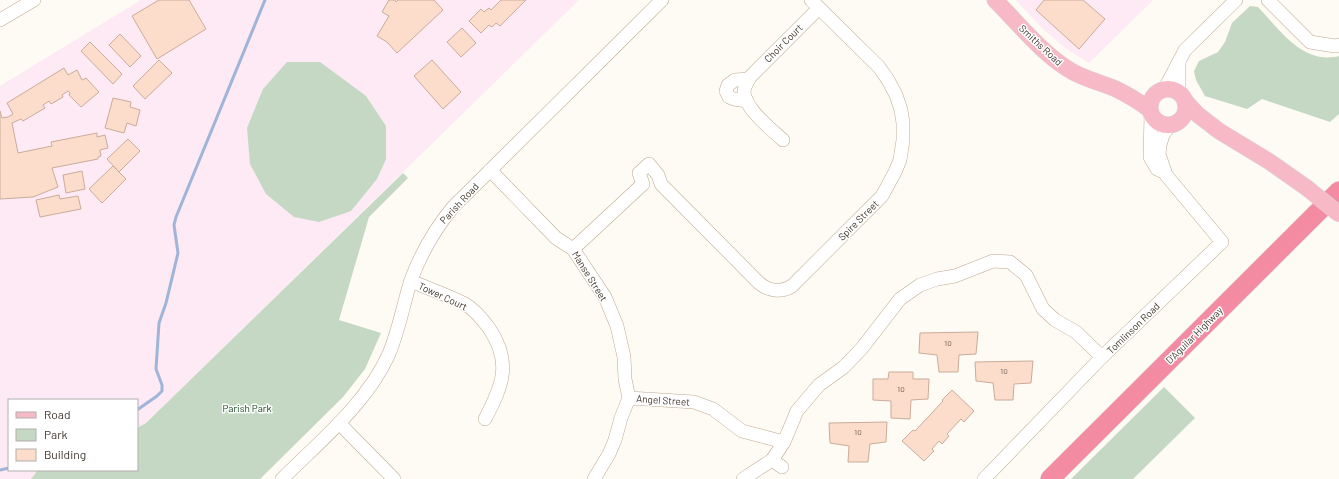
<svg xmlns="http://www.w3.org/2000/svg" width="1339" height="479" font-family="Barlow,sans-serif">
<rect width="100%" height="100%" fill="#fefaf4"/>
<!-- education -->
<g fill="#fdeaf4">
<path d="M141,0H579L146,423L137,428V400H9V470H96L88,479H0V86Z"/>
<path d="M1016,0H1153L1089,63L1064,47L1042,28Z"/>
</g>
<!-- green -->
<g fill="#c4d8c4">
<path d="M1250,6L1258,7C1280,30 1303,65 1339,56V114L1330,122L1262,99L1247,109L1205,96L1196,80L1194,71L1199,61L1218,52L1225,42L1232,23Z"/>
<path d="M287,62H320L366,96L386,126V159L377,179L351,211L319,222L294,217L266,194L250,164L247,128L263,89Z"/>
<path d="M403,173L408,178L369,217L339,320L381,333L365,369L343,397L260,479H31L38,470H137V428L146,423Z"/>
<path d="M1164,387L1195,418L1133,479H1071Z"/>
</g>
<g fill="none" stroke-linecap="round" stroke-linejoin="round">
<!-- stream -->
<g stroke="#9fb4d7" stroke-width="3">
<path d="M137,410L157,396L162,391V385L156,369L159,323L166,303L178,253L174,225L176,217L265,0"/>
<path d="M0,470L9,468"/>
</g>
</g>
<!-- building -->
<g fill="#fcddcb" stroke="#c9ac9a">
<path d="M159,0H189L206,29L157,59L132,16Z"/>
<path d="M389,0H395L396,2L398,0H434L443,10L397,53L387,42L377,36L389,16L382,12Z"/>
<path d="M501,0H526L500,26L496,23L492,27L489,25L481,33L469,21L481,9L484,12L489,8L491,10Z"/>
<path d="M1044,0H1083L1105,19L1079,49L1036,10Z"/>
<path d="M462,28L476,43L461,57L447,42Z"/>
<path d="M120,34L141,56L130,67L109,45Z"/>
<path d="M90,42L122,74L113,84L81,51Z"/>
<path d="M159,60L172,73L145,99L133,86Z"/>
<path d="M432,60L461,92L443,109L414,76Z"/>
<path d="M64,68L68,75L77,70L82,80L86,78L99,92L81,107L69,95L70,93L68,91L62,95L63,97L51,104L49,101L43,105L45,108L23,121L21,119L12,123L18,153L52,146L51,142L97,133V137L105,135L108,148L100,150L101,156L98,157V159L52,168L58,187L33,197L0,199V111L2,118L8,117L13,114L7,103Z"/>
<path d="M113,98L131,102L130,107L140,110L136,126L127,123L124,133L105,128Z"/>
<path d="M128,139L140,151L119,172L107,159Z"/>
<path d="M113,166L126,179L102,203L89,189Z"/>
<path d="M82,171L85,189L66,193L63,175Z"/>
<path d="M59,195L60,199L78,196L81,209L40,217L36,200Z"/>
<path d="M978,332L976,354L959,355L958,372H939L937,355L919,353L920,333Z"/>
<path d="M1033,361L1031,383L1014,384L1013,400H995L993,383L976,381L975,362Z"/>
<path d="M889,372H913V379H929L928,399L911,400L910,419L891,418V401L873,400V379H888Z"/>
<path d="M952,390L974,411L964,422L961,419L947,434L949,436L942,444L939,441L932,449L934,451L924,461L902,441L913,430L915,431L943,401L942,400Z"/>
<path d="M887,422L886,442L870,444L868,462H848L849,446L830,443L829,423Z"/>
</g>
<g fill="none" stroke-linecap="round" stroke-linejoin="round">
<!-- minor casing -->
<g stroke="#bea990" stroke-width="14">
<g id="minor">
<path d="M1268,0L1310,42L1335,46L1339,45"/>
<path d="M0,20L34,0"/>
<path d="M1164,90L1185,50L1236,0"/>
<path d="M1179,93V62"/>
<path d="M747,101L734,99L729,97L726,91L728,85L735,80L749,79"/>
<path d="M1151,114L1150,157L1157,169L1161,171"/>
<path d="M783,140C771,129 745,109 744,92C744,87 748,81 750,77L819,8"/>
<path d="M490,170L556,238L573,249L605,297L617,326L624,357L625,379L629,398L621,418L615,440L609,454L594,479"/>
<path d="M573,249L643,184L639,173L649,164L658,175L661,184L759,283C769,291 781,293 792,286L882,196L895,172L900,160L903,140V123L901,110L896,95L888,80L879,67L811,0"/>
<path d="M411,281C429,289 448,295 465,304C474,309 483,320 489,328C512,362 503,385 485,419"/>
<path d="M629,398L694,402L713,409L742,431L784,442"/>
<path d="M339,423L394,479"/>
<path d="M782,467L772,460L784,442L797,411L819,385L844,367L862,348L900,299L920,285L937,279L955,276L993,261L1010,262L1026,275L1043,309L1055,320L1076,332L1102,357"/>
<path d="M282,479C319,442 366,404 388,356C399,331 403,305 411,280C421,253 435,229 453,207L662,0"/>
<path d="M743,479L772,460"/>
<path d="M984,479L1102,357L1222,242L1166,175L1159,154L1160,145L1163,135L1170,125"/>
</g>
</g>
<!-- major casing -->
<g stroke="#d9d7d5" stroke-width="17">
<g id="major">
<path d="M995,0C1017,22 1042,53 1068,69C1083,79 1100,82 1116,89C1128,95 1140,102 1150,110"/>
<circle cx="1168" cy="107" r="18"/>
<path d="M1186,102L1197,114L1219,131L1270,162L1307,188"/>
</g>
</g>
<!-- highway casing -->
<g stroke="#d9d7d5" stroke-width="20">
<path id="highway" d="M1050,479L1339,191"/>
</g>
<!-- minor -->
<use href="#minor" stroke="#fff" stroke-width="13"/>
<!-- major -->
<use href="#major" stroke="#f8b9c7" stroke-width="16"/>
<!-- highway -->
<use href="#highway" stroke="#f38ba2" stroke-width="19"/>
<!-- major-bridge casing -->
<g stroke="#d9d7d5" stroke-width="17" stroke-linecap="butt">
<path id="major-bridge" d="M1307,188L1339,214"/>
</g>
<!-- major-bridge -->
<use href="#major-bridge" stroke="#f8b9c7" stroke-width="16"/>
</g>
<g text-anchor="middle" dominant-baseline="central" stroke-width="3" stroke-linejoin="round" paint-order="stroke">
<!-- number labels -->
<g font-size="8" fill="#6f6054">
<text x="948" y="343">10</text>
<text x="1004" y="371">10</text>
<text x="901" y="389">10</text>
<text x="858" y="432">10</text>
</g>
<!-- street labels -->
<g font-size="10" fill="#40372d" stroke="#fff">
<text transform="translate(783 43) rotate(-45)">Choir Court</text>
<text transform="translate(1041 45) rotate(43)">Smiths Road</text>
<text transform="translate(459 203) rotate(-47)">Parish Road</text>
<text transform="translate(858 220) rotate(-45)">Spire Street</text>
<text transform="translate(590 276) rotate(58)">Manse Street</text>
<text transform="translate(443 296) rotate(25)">Tower Court</text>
<text transform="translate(1133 328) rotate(-44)">Tomlinson Road</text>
<text transform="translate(1194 335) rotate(-45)">D'Aguilar Highway</text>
<text transform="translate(663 400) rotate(4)">Angel Street</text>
</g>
<!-- park labels -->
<g font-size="10" fill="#114117" stroke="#fff">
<text x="247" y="408">Parish Park</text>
</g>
</g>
<!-- legend -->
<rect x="8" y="399" width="130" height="72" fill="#ffffff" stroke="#b3afab"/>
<rect x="16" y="412" width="20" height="6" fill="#f8b9c7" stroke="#b3afab"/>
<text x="44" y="419" font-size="12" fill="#40372d">Road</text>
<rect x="16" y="429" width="20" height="12" fill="#c4d8c4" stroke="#b3afab"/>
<text x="44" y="439" font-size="12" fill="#40372d">Park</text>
<rect x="16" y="449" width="20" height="12" fill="#fcddcb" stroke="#b3afab"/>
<text x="44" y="459" font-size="12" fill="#40372d">Building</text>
</svg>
